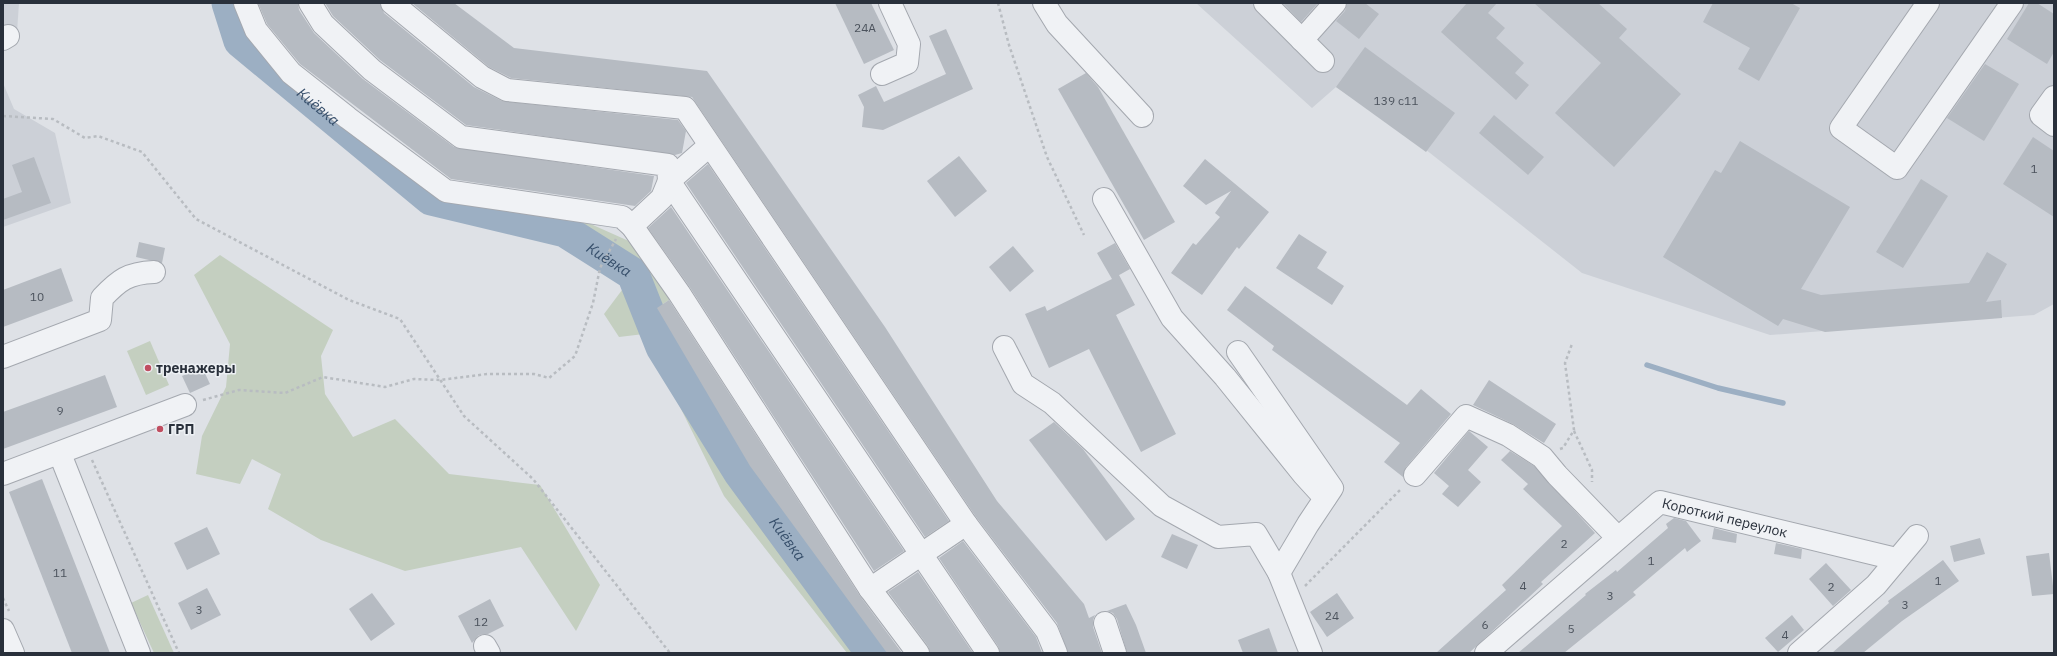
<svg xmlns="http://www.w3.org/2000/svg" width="2057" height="656" font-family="'IBM Plex Sans',sans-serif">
<rect width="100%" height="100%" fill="#dee1e6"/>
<!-- built -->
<g fill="#ccd0d7">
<path d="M3,3H19L17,32L3,50Z"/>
<path d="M1196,3H2054V304L2034,315L1770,335L1582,273L1411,138L1336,87L1312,108Z"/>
<path d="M3,83L14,109L55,133L71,203L3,227Z"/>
</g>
<!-- green -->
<g fill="#c4cfc0">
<path d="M584,221L631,242L672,298L657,308L750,466L887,653H847L724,496L644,334L619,337L604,314L625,286L577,251Z"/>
<path d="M220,255L333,330L321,356L325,394L353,437L395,419L449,474L540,485L600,585L576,631L521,547L405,571L321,540L268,509L281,474L252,459L240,484L196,474L202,436L226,387L230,344L194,275Z"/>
<path d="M150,341L169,385L146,395L127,351Z"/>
<path d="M148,595L174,653H154L131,603Z"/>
</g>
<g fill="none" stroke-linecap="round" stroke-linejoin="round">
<!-- stream -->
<path stroke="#9cafc3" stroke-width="5.5" d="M1647,365L1718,388L1783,403"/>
<!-- river -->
<path stroke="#9cafc3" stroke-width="33" id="s1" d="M228,3L240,41L431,199L565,231L633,274L662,347L740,473L872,653"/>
</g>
<!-- building -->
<g fill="#b6bbc2">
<path d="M258,3H298L299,10L314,33L363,79L454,147L654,176L651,191L635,206L451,179L300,64L267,24Z"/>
<path d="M325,3H380L384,13L474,87L502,101L678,120L686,131L682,153L675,155L466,125L380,60L333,16Z"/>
<path d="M412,3H454L514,48L707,71L885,327L997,501L1084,604L1089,618L1095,615L1093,620V627L1102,653H1068L1057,623L976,517L692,97L511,78L489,67Z"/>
<path d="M835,3H871L894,50L864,64Z"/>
<path d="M1283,3H1318L1301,22Z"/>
<path d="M1347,3H1365L1379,14L1359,39L1336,21L1345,11Z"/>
<path d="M1467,3H1497L1488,13L1505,28L1496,38L1524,63L1515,73L1529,85L1516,100L1441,32Z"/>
<path d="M1534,3H1598L1627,29L1619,38L1681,94L1614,167L1555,113L1601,63Z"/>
<path d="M1713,3H1791L1800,8L1759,81L1738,69L1750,48L1703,22Z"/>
<path d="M2029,3H2037L2054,14V52L2047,64L2007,39Z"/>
<path d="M946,29L973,89L883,130L862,127L864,107L858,95L876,86L884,102L946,74L929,36Z"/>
<path d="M1365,47L1455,113L1426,152L1336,87Z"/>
<path d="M1985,64L2019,84L1984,141L1947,118Z"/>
<path d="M1086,73L1098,87L1175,222L1144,240L1058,89Z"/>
<path d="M1494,115L1544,157L1528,175L1479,133Z"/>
<path d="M2033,137L2054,151V217L2003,184Z"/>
<path d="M1740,141L1850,207L1801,289L1821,295L1969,283L1987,252L2007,264L1986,302L2001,300L2002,318L1825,332L1783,319L1778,326L1663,257L1715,170L1721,173Z"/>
<path d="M959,156L987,191L955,217L927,181Z"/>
<path d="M34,157L51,203L3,220V199L22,192L12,165Z"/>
<path d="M1205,159L1269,212L1239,249L1237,247L1202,295L1171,273L1193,243L1196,245L1220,217L1215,213L1231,191L1206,205L1183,186Z"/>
<path d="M708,164L949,521L925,537L686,183Z"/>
<path d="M1921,179L1948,196L1903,268L1876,252Z"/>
<path d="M671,207L904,551L874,571L689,286L648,228Z"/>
<path d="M1299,234L1327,252L1317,268L1344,286L1332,305L1276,268Z"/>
<path d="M139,242L165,248L162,263L136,257Z"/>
<path d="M1115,243L1130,269L1112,279L1119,275L1135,305L1116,315L1176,434L1141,452L1089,349L1049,368L1025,314L1045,306L1047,311L1112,279L1097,253Z"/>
<path d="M1013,246L1034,271L1010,292L989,267Z"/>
<path d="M61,268L73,301L3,327V290Z"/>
<path d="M1245,286L1407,405L1421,389L1451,414L1406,467L1403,477L1384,462L1400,443L1272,350L1274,346L1227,310Z"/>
<path d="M669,300L860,596L902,653H887L750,466L657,308Z"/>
<path d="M202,367L210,384L190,393L182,376Z"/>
<path d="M105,375L117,407L3,449V412Z"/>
<path d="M1489,380L1556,424L1544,443L1513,424L1473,405Z"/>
<path d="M1054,422L1083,449L1135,519L1106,541L1029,440Z"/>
<path d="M1469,431L1488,447L1468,470L1481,482L1458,507L1442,494L1449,486L1434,473Z"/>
<path d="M1510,451L1534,466L1595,533L1541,582L1543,584L1469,653H1436L1506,590L1502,585L1562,526L1523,489L1528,484L1501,460Z"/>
<path d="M42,479L110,653H72L9,492Z"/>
<path d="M1674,518L1686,521L1701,541L1687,552L1685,548L1633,592L1636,595L1564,653H1518L1586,595L1585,594L1616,570L1617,572L1668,528L1666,524Z"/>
<path d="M207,527L220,554L187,570L174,543Z"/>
<path d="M1714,528L1737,534L1736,543L1712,539Z"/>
<path d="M1172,534L1198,545L1187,569L1161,557Z"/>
<path d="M1980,538L1985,554L1954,562L1950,546Z"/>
<path d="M963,541L1036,637L1042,653H1000L998,646L939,558Z"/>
<path d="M1776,543L1802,549L1801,559L1774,554Z"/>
<path d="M2049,553L2054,594L2032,596L2026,556Z"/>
<path d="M1943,560L1959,581L1902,621L1863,653H1832L1889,603L1888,601Z"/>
<path d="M1826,563L1851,590L1833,606L1809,579Z"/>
<path d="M918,572L973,653H930L928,646L888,592Z"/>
<path d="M207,588L221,615L191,630L178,603Z"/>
<path d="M372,593L395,624L371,641L349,609Z"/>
<path d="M1337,593L1354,618L1327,637L1310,612Z"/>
<path d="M490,599L504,626L488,634L479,635L472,643L458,616Z"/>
<path d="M1126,604L1136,625L1146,653H1127L1117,619L1113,613L1107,611Z"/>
<path d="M1792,615L1804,630L1778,652L1765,638Z"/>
<path d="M1269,628L1278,653H1243L1238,640Z"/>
</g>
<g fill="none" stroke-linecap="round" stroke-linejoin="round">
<!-- minor casing -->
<g stroke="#a4a8af" stroke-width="24">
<g id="minor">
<path d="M245,3L256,30L291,73L348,118L446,191L622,217L632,226L679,293L870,589L918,653"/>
<path d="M310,3L323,24L372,70L461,137L668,165L669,181L988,653"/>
<path d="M392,3L482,77L507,90L685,108L966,524L1047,631L1056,653"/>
<path d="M1044,3L1057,24L1142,116"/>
<path d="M1265,3L1323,61"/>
<path d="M1928,3L1841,128L1897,168L2012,3"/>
<path d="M3,39L8,36"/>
<path d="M1302,40L1335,3"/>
<path d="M882,74L907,63L909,44L890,3"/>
<path d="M2054,97L2041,115L2054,125"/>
<path d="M1104,199L1172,318L1225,377L1304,475L1325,498"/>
<path d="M632,226L662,198L669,181L709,146"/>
<path d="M1004,347L1023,384L1052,403L1162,506L1218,537L1256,534L1279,573L1308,524L1332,488L1238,352"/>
<path d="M3,357L100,320L102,298C119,280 128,273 154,272"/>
<path d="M60,454L139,653"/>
<path d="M3,474L185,405"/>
<path d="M1415,475L1466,416L1508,435L1542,457L1557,475L1618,538"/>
<path d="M1279,573L1311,653"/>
<path d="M870,589L966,524"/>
<path d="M1105,623L1115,653"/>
<path d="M3,630L13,653"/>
<path d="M485,646L489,653"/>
<path id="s2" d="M1486,653L1660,502L1896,559"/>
<path d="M1799,653L1876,585L1917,536"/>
</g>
</g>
<!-- path -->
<g stroke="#b8bcc1" stroke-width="2.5" stroke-dasharray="3 3" stroke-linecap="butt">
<path d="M998,3L1009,45L1047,157L1084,235"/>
<path d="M3,116L53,119L85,138L98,136L142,152L196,219L349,300L400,319L464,416L533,479L670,653"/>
<path d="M203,400L239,390L285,393L323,377L385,387L414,379L440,380L487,374H534L549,378L575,356L593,303L600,268L616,239"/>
<path d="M1574,431L1592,470V482"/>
<path d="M1560,449L1563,448L1574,430L1565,363L1572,344"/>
<path d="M92,460L179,653"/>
<path d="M1305,586L1402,488"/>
<path d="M3,598L9,611"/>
</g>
<!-- minor -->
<use href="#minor" stroke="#f0f2f5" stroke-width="22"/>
</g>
<!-- markers -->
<g fill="#c04e60" stroke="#edf0f4" stroke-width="1.5">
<circle cx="148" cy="368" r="4"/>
<circle cx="160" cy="429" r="4"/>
</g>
<g text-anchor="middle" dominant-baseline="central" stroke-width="3" stroke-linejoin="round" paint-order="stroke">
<!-- number labels -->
<g font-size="12" fill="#4c535d">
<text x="865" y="27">24А</text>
<text x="1396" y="100">139 с11</text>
<text x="2034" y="168">1</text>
<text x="37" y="296">10</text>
<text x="60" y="410">9</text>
<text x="1564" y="543">2</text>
<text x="1651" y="560">1</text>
<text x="60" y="572">11</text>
<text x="1938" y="580">1</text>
<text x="1523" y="585">4</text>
<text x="1831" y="586">2</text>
<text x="1610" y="595">3</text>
<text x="1905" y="604">3</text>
<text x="199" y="609">3</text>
<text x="1332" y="615">24</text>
<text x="481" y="621">12</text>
<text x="1485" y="624">6</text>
<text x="1571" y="628">5</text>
<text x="1785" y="634">4</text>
</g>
<!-- poi labels -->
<g font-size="14" font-weight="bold" fill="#29303b" stroke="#edf0f4" text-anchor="start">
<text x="156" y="368">тренажеры</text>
<text x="168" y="429">ГРП</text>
</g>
<!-- street labels -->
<g font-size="14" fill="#29303b" stroke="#edf0f4">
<text stroke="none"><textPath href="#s2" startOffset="297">Короткий переулок</textPath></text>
</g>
<!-- water labels -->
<g font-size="15" font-style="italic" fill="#374f6b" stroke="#edf0f4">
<text stroke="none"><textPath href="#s1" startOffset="142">Киёвка</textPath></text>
<text stroke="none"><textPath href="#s1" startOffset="478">Киёвка</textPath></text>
<text stroke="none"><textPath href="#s1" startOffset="814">Киёвка</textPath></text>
</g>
</g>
<!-- border -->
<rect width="2057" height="656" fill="none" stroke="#29303b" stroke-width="8"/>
</svg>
